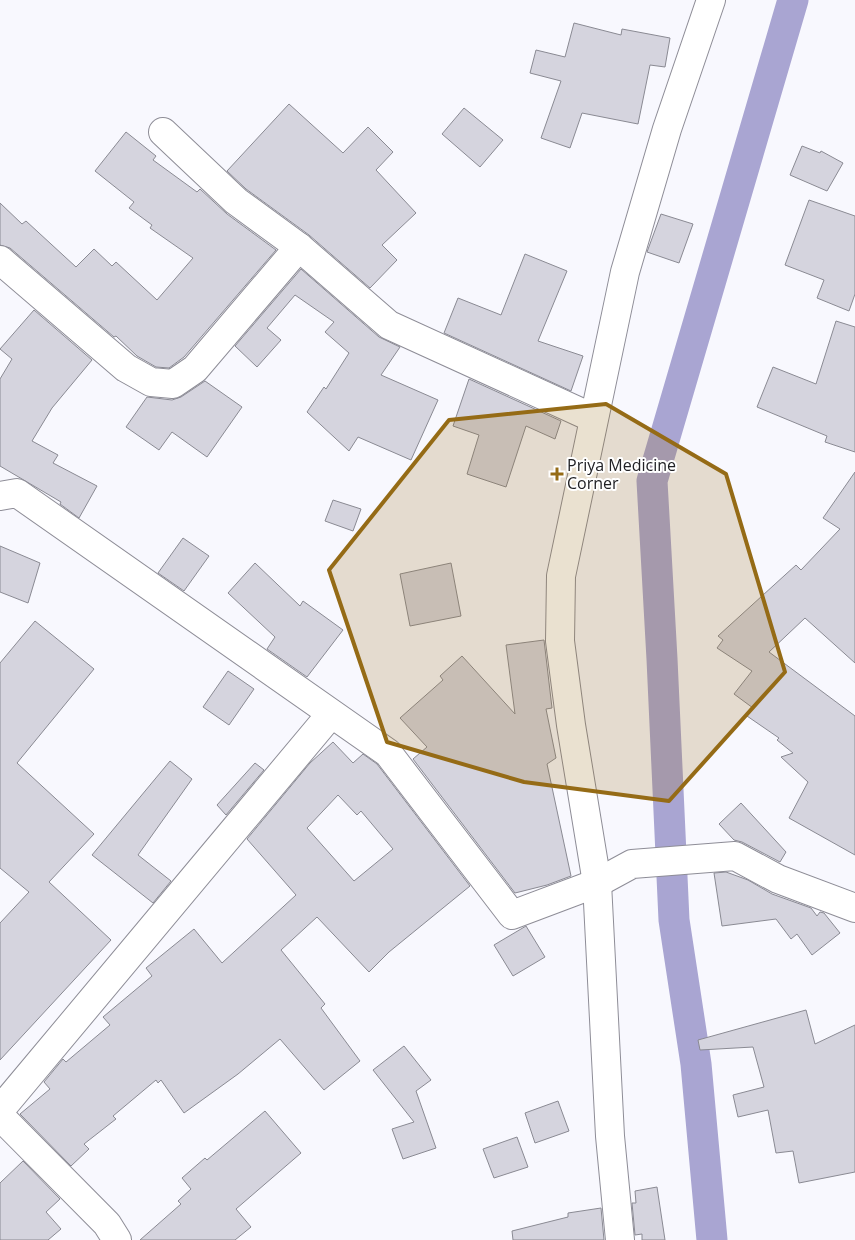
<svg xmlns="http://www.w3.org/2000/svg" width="855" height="1240" font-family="'Open Sans',sans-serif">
<rect width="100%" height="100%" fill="#f8f8fe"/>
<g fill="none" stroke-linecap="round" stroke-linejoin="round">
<!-- canal -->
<path stroke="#a9a5d2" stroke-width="31" d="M712,1240L696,1064L674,920L662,659L652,481L793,0"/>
</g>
<!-- building -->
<g fill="#d5d4de" stroke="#8a8a93" fill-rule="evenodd">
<path d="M574,23L621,35L622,29L670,38L665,67L650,65L638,124L582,113L570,148L541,138L561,81L530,73L536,50L565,57Z"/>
<path d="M289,104L343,153L368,127L393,152L376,170L416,213L382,245L397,260L370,288L309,235L246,189L227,171Z"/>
<path d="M464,108L503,140L480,167L442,134Z"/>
<path d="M126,132L156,156L153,160L197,192L200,189L227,214L276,250L184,357L169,368L156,367L137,356L116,336L114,337L10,248L0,245V203L22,224L26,221L76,267L94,249L112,266L116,262L157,300L193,258L150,228L152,225L129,208L134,202L95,171Z"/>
<path d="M802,146L820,153L821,151L843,163L827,191L790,175Z"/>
<path d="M809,200L855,216V294L849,311L817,298L824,280L785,265Z"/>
<path d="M661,214L693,224L679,263L647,252Z"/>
<path d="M525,254L567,271L538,341L583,356L571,391L444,333L458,298L501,315Z"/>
<path d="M301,269L379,337L400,347L381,375L438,400L411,460L358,437L349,451L307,412L324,387L326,389L349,353L325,332L334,322L295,295L267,328L281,340L257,367L235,346Z"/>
<path d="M34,310L92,360L52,408L32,441L58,455L53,463L97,486L79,518L60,504L61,502L0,466V379L12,359L0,349Z"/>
<path d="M836,321L855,327V452L825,442L827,436L757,407L773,367L816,384Z"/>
<path d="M469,379L561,421L555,439L526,426L506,487L467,474L479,435L453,426Z"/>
<path d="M205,381L242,407L207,457L172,432L159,450L126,427L147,397L172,400L181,397Z"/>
<path d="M855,472V663L805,618L769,652L855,716V855L789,818L808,782L781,757L793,753L777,740L779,738L747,716L753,708L734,694L752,671L717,648L723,640L718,636L796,565L801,570L840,529L823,518Z"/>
<path d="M333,500L361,509L353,531L325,521Z"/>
<path d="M183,538L209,556L184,591L158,573Z"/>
<path d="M0,546L40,563L28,603L0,592Z"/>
<path d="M255,563L300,606L303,601L343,630L307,677L267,649L275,637L228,593Z"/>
<path d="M451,563L461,616L410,626L400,574Z"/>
<path d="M35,621L94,669L17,763L94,834L49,882L111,940L0,1060V923L29,892L0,868V663Z"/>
<path d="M544,640L552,708L546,709L556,758L547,764L571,876L547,885L515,893L413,759L427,747L400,718L443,680L440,676L462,656L515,714L506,645Z"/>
<path d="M228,671L254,689L229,725L203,707Z"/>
<path d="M333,742L353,763L363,754L377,764L470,886L389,952L369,972L317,917L281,950L325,1004L321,1008L360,1061L324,1090L280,1039L238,1074L184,1113L161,1080L158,1083L156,1080L113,1116L116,1119L84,1144L89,1149L71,1166L20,1114L50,1089L44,1082L63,1059L66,1062L110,1025L103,1017L152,976L146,968L194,929L222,963L296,895L247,839L310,763ZM338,795L357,815L361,811L393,849L354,881L307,828Z"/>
<path d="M170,761L192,779L138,855L171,881L153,903L92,855Z"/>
<path d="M255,763L264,770L226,815L217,805Z"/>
<path d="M741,803L786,852L780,862L742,842L734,840L719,824Z"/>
<path d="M726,872L748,880L772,894L811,908L817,916L820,912L824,913L840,933L812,955L797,934L791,939L776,919L722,926L714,873Z"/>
<path d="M526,926L545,957L513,976L494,945Z"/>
<path d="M806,1010L815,1044L855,1025V1172L799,1183L793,1151L776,1153L768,1110L738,1117L733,1095L764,1087L753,1047L700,1050L698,1040Z"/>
<path d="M404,1046L431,1080L416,1091L436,1148L403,1159L392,1129L414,1122L373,1070Z"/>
<path d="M558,1101L569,1131L535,1143L525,1113Z"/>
<path d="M265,1111L301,1153L236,1209L251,1227L235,1240H140L181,1204L178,1201L191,1189L182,1178L205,1158L207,1160Z"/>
<path d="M517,1137L528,1167L494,1178L483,1149Z"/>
<path d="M23,1161L60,1199L46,1212L61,1229L48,1240H0V1183Z"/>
<path d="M657,1187L665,1240H642V1234L635,1235L632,1203H636L635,1191Z"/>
<path d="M601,1208L604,1240H513L512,1231L568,1217V1213Z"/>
</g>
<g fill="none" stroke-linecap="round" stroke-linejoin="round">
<!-- minor casing -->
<g stroke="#8e8d97" stroke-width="30">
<g id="minor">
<path d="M163,132L236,201L299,247L389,325L593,418"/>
<path d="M0,260L126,368L151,382L173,384L195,369L299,247"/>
<path d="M0,496L17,493L388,753L512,915L597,883L632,864L735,856L778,879L855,908"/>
<path d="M0,1110L331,714"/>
<path d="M0,1116L107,1224L117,1240"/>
<path d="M620,1240L610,1136L597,883L571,725L560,641L561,576L625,272L667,129L711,0"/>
</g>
</g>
<!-- minor -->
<use href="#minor" stroke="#fff" stroke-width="28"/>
</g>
<!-- marked area -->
<path fill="#956b16" fill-opacity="0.2" stroke="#956b16" stroke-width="4" stroke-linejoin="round" d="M606,404L726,474L785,672L669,801L524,782L387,742L329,570L449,420Z"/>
<!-- markers -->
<path fill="#956b16" stroke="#fff" stroke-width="2" d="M554.5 466.5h5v5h5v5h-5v5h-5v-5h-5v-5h5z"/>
<g text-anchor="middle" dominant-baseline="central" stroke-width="4" stroke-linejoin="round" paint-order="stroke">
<!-- poi labels -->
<g font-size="16" fill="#212125" stroke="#fff" text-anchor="start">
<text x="567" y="465">Priya Medicine<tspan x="567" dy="18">Corner</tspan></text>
</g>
</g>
</svg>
